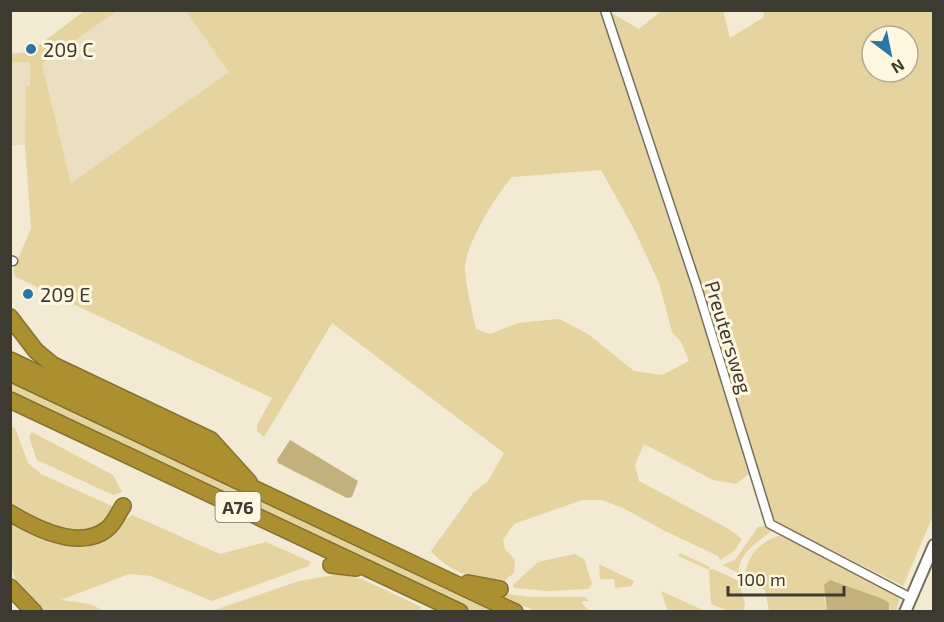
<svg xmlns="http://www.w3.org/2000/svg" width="944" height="622" font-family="'Exo 2',sans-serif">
<rect width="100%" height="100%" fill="#f2ead3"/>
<!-- built -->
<g fill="#eae0c1">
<path d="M186,10L229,72L71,183L42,64L117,11Z"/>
<path d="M11,62H30V87H26L25,145H11Z"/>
</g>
<!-- green -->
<g fill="#e5d49f" fill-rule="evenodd">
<path d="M606,10L639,29L661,11L723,10L730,38L764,17L763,11H933V516L903,586L773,521L750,473L736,484L713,480L644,444L635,465L639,481L729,529L742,539L734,551L720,560L718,556L665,531L623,508L602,500H582L514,524L503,540L505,549L515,560L514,573L504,581C479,583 446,570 431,551L473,493L488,481L504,453L332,323L264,437L257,431L258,423L272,398L16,277L13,271L31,228L25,145L26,87L30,86V62H11V54L30,52L84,11H117L42,64L71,183L229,72L186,11ZM872,36H908V72H872ZM601,170L634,229L659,283L672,332L681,342L689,361L662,375L634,371L588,334L559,319L518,323L490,334L476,329C472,310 466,289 465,269C464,247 497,193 512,177Z"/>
<path d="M11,379L504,611H472L11,395Z"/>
<path d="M10,426L15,428L28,463L41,474L114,507C110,526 95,529 79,536L11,510Z"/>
<path d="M32,432L113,475L122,492L113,495L37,460L29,437Z"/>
<path d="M132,515L220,554L266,542L311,562L309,566L212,601L151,576L129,574L61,600L90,604L106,612L44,611C5,588 11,558 11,519L89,544L101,541Z"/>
<path d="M766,526L773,530C759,541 738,553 739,573L722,565L735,560L758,527Z"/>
<path d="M782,535L844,565L900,598L896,611H889L890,609L835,581L824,596L827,611H769L765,590L746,582C742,560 760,540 782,535Z"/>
<path d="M680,553L710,567L709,570L713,569L739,581L745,604L744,611H728L711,604L709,570L678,556Z"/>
<path d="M575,554L584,559L592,584L588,589L549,591L514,588L513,585L538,562Z"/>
<path d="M599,564L634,581L632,586L615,588L614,579H600Z"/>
<path d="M340,574L362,579L421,607L420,611H212L299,581Z"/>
<path d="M661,591L705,611H668Z"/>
<path d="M494,592L530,597H585L589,601H583L582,604L590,611H535Z"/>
</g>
<!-- water -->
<g fill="#c2b17d">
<path d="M290,440L358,481L352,497L347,498L278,463L277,460Z"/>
<path d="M830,580L883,599L889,603V611H827L824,585Z"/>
</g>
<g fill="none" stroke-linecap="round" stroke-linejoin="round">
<!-- minor casing -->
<g stroke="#766f5b" stroke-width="11">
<g id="minor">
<path d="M605,10L697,287L770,524L911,598"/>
<path d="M10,260L13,261"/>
</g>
</g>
<!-- tertiary casing -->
<g stroke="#766f5b" stroke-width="14">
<path id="tertiary" d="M905,612L934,545"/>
</g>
<!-- motorway casing -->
<g stroke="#857230" stroke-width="18">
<g id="motorway">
<path d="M10,317L36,351L53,365L211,440L249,482"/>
<path d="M10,360L195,447L226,459"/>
<path d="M10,373L515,612"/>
<path d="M10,400L460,612"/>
<path d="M10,513C35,528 80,551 107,529C114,524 118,514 123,506"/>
<path d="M331,565L356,568"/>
<path d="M468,583L500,589"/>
<path d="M10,587L34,612"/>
</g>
</g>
<!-- minor -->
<use href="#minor" stroke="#fff" stroke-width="8"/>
<!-- tertiary -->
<use href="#tertiary" stroke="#fff" stroke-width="10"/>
<!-- motorway -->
<use href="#motorway" stroke="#ac9030" stroke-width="15"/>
</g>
<!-- markers -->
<g fill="#2976a8" stroke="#fff7e0" stroke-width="2">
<circle cx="31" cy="49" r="6"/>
<circle cx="28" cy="294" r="6"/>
</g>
<g text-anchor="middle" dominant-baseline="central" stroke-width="6" stroke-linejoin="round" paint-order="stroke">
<!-- shield labels -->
<rect fill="#fff7e0" stroke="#777366" stroke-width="1.5" x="215.5" y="492" width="45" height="30" rx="4.5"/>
<g font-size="18" font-weight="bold" fill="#3d3a31">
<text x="238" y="507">A76</text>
</g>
<!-- poi labels -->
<g font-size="20" fill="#3d3a31" stroke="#fff7e0" text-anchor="start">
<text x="43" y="49">209 C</text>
<text x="40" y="294">209 E</text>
</g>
<!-- street labels -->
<g font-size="20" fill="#3d3a31" stroke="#fff7e0">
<text transform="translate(729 337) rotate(73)">Preutersweg</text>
</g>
</g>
<!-- border -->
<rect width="944" height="622" fill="none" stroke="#3d3a31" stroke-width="24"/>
<!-- north arrow -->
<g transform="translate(890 54) rotate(148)"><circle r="28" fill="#fff7e0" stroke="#b1ab9a" stroke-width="1.5"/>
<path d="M0-4.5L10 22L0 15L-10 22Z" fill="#2976a8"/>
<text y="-9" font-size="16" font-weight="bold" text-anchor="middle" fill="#3d3a31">N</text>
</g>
<!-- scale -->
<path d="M728 586v9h116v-9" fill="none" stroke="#3d3a31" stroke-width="3"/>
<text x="737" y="586" font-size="18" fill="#3d3a31" stroke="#fff7e0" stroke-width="4.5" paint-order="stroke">100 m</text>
</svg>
